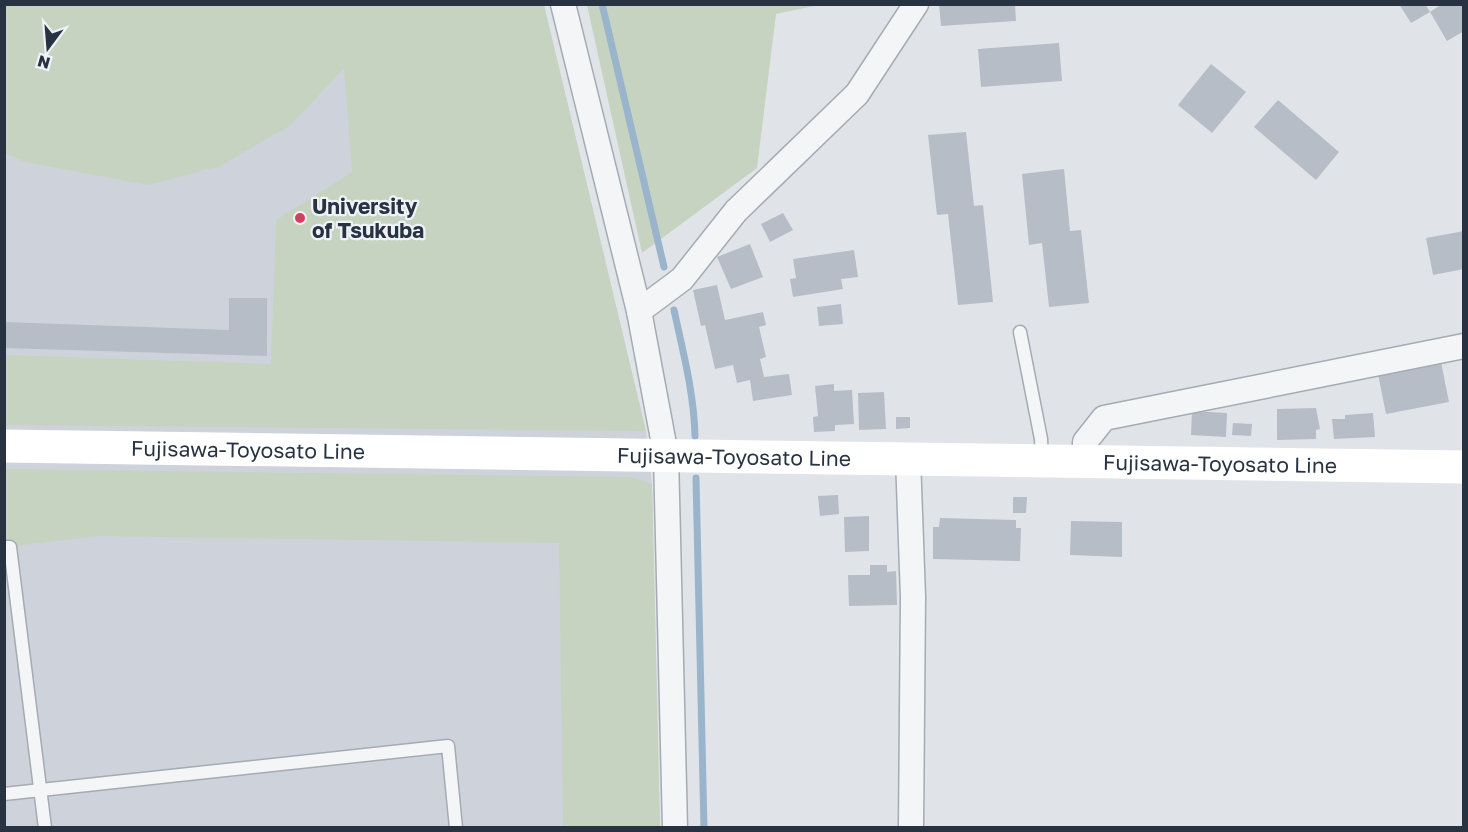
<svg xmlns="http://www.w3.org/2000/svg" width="1468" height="832" font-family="'Golos Text',sans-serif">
<rect width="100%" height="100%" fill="#e0e4e9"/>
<!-- built -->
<path fill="#ced3db" d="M5,5H544L646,431L652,484L660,827L5,828Z"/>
<!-- green -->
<g fill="#c6d3c0">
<path d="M5,4L544,5L646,431L5,425V355L271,364L276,220L352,172L344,68L291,125L220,166L148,185L25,162L5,153Z"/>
<path d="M587,5H819L776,14L757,168L642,253Z"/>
<path d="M5,469L631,477L652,484L660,827H563L559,543L99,536L5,547Z"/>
</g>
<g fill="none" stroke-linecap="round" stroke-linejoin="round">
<!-- stream -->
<g stroke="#99b4cb" stroke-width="7">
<path d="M602,4L664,267"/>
<path d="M674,310C683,352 694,393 695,436"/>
<path d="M696,478L704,828"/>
</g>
</g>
<!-- building -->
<g fill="#b7bdc6">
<path d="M939,4H1015L1016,21L941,26Z"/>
<path d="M1399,4H1425L1430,12L1411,23Z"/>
<path d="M1442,4H1464V31L1447,41L1430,12Z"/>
<path d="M1059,43L1062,81L981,87L978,49Z"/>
<path d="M1211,64L1246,92L1212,133L1178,105Z"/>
<path d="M1278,100L1339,152L1316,180L1254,127Z"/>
<path d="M966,132L974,206L983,205L993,302L958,305L948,214L937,215L928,135Z"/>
<path d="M1064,169L1070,231L1081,230L1089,303L1049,307L1042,243L1029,245L1022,174Z"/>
<path d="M783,213L793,230L770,242L761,224Z"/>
<path d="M1464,231V269L1433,275L1426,238Z"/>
<path d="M750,244L763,277L731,289L717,257Z"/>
<path d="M854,250L858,277L841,279L843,289L793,297L790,279L796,278L793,259Z"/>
<path d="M717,285L725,320L763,312L766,325L759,327L766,357L760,359L764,377L789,374L792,395L753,401L750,380L737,383L733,365L715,369L705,325L701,326L693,290Z"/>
<path d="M229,298H267V356L4,348V322L229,330Z"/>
<path d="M841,304L843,324L819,326L817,307Z"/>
<path d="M1441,362L1449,402L1386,414L1378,374Z"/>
<path d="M834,384V391L852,390L854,424L835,425V431L814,432L813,417L818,416L815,386Z"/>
<path d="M884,392L886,429L859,430L858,393Z"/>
<path d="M1316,408L1320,429L1316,430V439L1277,440V409Z"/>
<path d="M1192,411L1227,413L1226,437L1191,435Z"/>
<path d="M1373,413L1375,437L1334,439L1332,419H1345V415Z"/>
<path d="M896,417H910V428L896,429Z"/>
<path d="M1233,423L1252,424L1251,436L1232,435Z"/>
<path d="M838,495L839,514L820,516L818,496Z"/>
<path d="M1013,497H1027L1026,513H1013Z"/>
<path d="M869,516V551L845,552L844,517Z"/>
<path d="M940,518L1016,520V528H1021L1020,561L933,559V527H939Z"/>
<path d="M1071,521L1122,522V557L1070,555Z"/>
<path d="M870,565H887V572L896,571L897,605L849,606L848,575H870Z"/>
</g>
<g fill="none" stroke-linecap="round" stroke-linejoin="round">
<!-- lane casing -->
<g stroke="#a5abb3" stroke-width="15">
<g id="lane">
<path d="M1020,332L1041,439L1042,460"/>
<path d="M4,547H10L45,828"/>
<path d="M4,794L448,746L456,828"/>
</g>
</g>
<!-- street casing -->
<g stroke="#a5abb3" stroke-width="27">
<g id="street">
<path d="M563,4L639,311L666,455L675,828"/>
<path d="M639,311L682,279L736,211L857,94L916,4"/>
<path d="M908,458L913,597L911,828"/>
<path d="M1085,461V442L1104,418L1464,346"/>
</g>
</g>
<!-- lane -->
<use href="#lane" stroke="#f3f5f7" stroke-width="12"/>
<!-- street -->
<use href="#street" stroke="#f3f5f7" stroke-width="24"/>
<!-- secondary -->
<path stroke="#fff" stroke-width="33" id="s1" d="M4,446L1464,467"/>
</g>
<!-- markers -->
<circle fill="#d3405f" stroke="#eff3f7" stroke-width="2" cx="300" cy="218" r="6"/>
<g text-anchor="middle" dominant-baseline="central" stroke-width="4.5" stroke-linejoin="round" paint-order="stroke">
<!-- poi labels -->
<g font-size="21" font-weight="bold" fill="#283341" stroke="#eff3f7" text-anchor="start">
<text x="312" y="206">University<tspan x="312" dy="24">of Tsukuba</tspan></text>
</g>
<!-- street labels -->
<g font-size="21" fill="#283341" stroke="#eff3f7">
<text stroke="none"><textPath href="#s1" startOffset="244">Fujisawa-Toyosato Line</textPath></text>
<text stroke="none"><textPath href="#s1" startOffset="730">Fujisawa-Toyosato Line</textPath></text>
<text stroke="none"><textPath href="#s1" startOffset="1216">Fujisawa-Toyosato Line</textPath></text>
</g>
</g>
<!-- border -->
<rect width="1468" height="832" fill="none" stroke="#283341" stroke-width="12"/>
<!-- north arrow -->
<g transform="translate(48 48) rotate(196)" stroke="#eff3f7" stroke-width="4.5" paint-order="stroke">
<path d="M0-4.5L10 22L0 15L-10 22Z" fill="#283341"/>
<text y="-9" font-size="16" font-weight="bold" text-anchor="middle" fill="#283341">N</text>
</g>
</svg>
